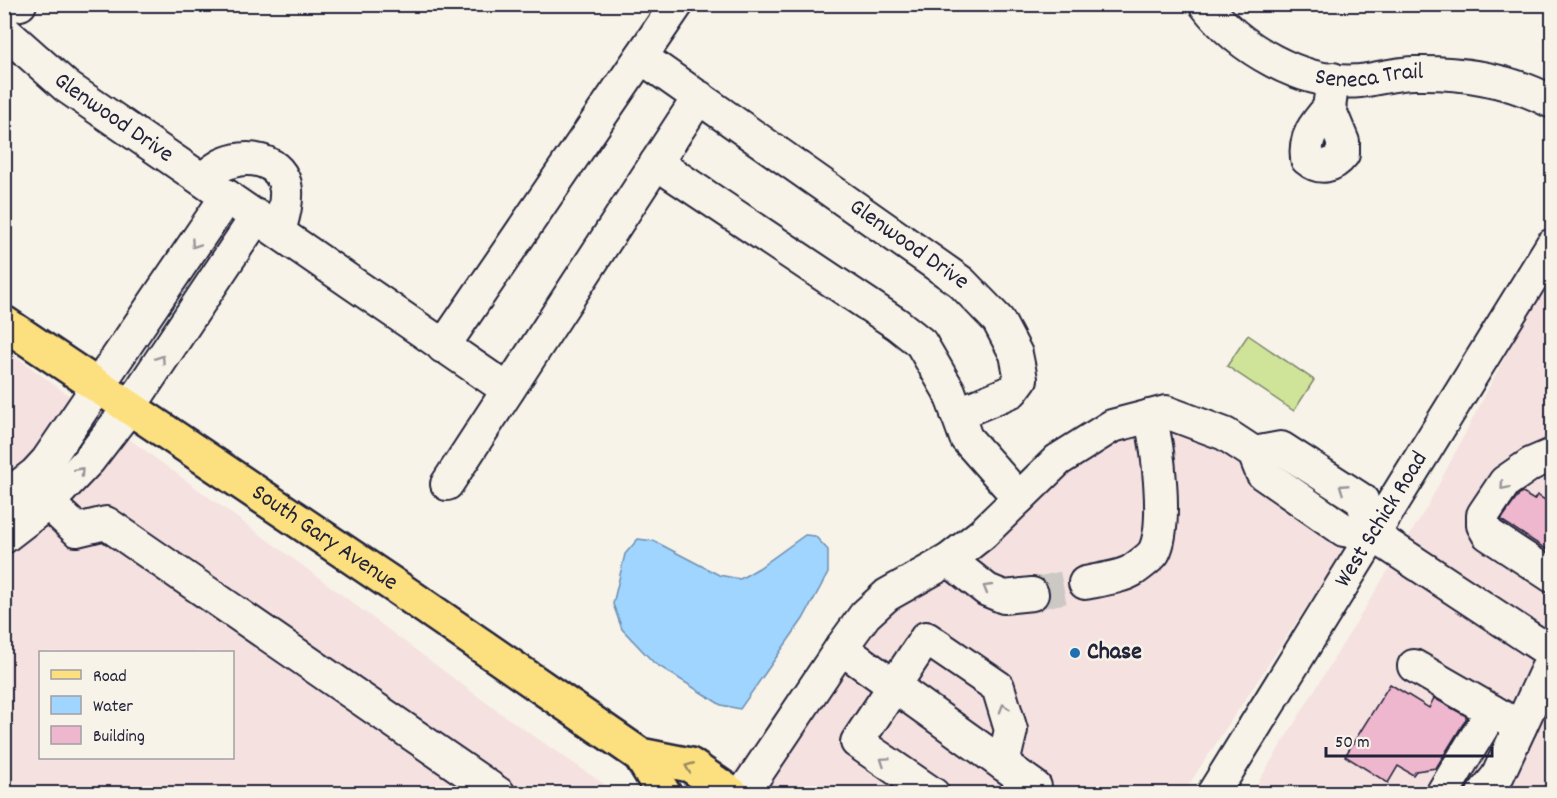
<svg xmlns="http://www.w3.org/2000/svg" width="1557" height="798" font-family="Dekko,sans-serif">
<rect width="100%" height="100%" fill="#f7f3e8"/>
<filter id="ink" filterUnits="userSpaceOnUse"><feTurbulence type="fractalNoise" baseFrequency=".0167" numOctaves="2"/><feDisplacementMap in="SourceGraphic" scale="12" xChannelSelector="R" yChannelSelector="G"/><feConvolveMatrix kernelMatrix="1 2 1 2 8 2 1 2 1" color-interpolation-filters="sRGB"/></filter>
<g filter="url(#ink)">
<!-- built -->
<g fill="#f5e1e0" fill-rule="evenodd">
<path d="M1552,266V793L1251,794L1427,507Z"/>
<path d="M4,348L299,563L500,713L617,793H5ZM40,652H232V758H40Z"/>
<path d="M1103,418L1233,425L1368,514L1183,793L756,794L731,776L821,652Z"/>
</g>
<!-- green -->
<path fill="#d0e499" stroke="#79836a" stroke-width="1.5" d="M1248,335L1314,380L1294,411L1227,366Z"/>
<!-- water -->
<path fill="#9fd5fe" stroke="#6d8db0" stroke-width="1.5" d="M805,535L815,536L828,550V573L803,619L740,709L721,705L654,663L622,629L613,604L625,554L638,539L654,541L719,575L740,579L759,568Z"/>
<!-- building -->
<g fill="#efb7cd" stroke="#22223b" stroke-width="1.5">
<path d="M1521,492L1534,500L1537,495L1552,504V553L1501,520Z"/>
<path d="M1390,684L1429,708L1434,698L1466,716V719L1436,768L1416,771L1413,775L1398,766L1388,783L1345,756Z"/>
</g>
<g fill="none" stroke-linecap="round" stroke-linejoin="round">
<!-- minor-tunnel -->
<path stroke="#ccc9c5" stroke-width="32" stroke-dasharray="32 16" stroke-linecap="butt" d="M1032,594L1085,583"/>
<!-- minor casing -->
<g stroke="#22223b" stroke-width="36">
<g id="minor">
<path id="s1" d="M1205,4C1239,49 1303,86 1360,81C1378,79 1396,73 1415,73C1462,72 1511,80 1552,102"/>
<path d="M4,7L20,4"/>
<path id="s2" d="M4,31L67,87L508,390"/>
<path id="s3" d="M641,57L961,282L998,320L1016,354L1021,379L1012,391L957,414"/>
<path d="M1329,108C1315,124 1304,137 1307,159C1320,170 1333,167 1343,154V142L1329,108L1333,79"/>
<path d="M656,163L897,324L921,343L949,391L966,438L1019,498"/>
<path d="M202,179C209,174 215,169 222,165C245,153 283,158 286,190C287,204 283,217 279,232"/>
<path d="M443,347L677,4"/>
<path d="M1254,453L1281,448L1362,500L1373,535"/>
<path d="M1552,455L1531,464L1505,482L1483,515V525L1488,534L1552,576"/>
<path d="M447,484L699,97"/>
<path d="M4,498L35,474L47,461L227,196"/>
<path d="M48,503L77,530L106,523L499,794"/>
<path d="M4,537L48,503L89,460L129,408L257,216"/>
<path d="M949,560L987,590L1004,597L1032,594"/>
<path d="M1085,583C1098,580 1123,577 1133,570C1140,565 1150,558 1154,552C1168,525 1158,446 1150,416"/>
<path d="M841,648L1035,787L1036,794"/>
<path d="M1414,666L1520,727"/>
<path d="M743,794L841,648L865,615L887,595L949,560L982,534L1058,460L1112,426L1166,412L1225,434L1254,453L1262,473L1344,530L1373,535L1552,653"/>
<path d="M933,794L857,742L926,638L998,687L1011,730L1003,764"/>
<path id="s4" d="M1213,794L1552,245"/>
<path d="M1442,794L1492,711"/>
<path d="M1483,794L1497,777L1552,658"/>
</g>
</g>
<!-- major casing -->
<g stroke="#22223b" stroke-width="38">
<g id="major">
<path id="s5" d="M4,323L395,586L640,755L690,765L732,794"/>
<path d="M640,755L664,794"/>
</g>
</g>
<!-- minor -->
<use href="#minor" stroke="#f7f3e8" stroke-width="32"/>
<!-- major -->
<use href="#major" stroke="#fce080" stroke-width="33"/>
</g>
<!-- one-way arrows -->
<defs><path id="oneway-chevron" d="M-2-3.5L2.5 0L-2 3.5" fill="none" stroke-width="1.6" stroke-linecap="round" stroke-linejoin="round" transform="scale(1.5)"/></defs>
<g stroke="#97959a">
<use href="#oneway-chevron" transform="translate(195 244) rotate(124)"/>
<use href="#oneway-chevron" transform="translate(161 359) rotate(-56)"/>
<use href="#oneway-chevron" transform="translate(80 471) rotate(-48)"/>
<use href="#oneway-chevron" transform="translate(1504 486) rotate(131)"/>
<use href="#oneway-chevron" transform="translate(1343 488) rotate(-147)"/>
<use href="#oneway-chevron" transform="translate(987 588) rotate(-150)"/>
<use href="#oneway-chevron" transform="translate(1004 708) rotate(-107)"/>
<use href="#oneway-chevron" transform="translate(884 761) rotate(-146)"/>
</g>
<use stroke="#9a8a61" href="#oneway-chevron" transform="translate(689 767) rotate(-158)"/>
</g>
<!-- markers -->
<circle fill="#1f6fb2" stroke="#f7f3e8" stroke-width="2" cx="1075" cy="653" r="6"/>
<g text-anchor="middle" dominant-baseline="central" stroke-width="5" stroke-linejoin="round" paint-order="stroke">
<!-- street labels -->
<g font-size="24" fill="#22223b" stroke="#f7f3e8">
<text stroke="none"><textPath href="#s1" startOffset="189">Seneca Trail</textPath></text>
<text stroke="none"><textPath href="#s2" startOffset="140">Glenwood Drive</textPath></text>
<text stroke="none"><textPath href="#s3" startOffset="327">Glenwood Drive</textPath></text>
<text stroke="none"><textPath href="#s4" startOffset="322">West Schick Road</textPath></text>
<text stroke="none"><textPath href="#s5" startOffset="386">South Gary Avenue</textPath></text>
</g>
<!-- poi labels -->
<g font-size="24" font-weight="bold" fill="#22223b" stroke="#f7f3e8" text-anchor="start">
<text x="1087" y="653">Chase</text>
</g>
</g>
<!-- margin -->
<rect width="1557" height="798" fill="none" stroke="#f7f3e8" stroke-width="24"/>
<rect x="12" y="12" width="1533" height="774" fill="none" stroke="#22223b" stroke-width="2" filter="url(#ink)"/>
<!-- legend -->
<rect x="39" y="651" width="195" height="108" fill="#f7f3e8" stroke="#a29fa3" stroke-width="1.5"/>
<rect x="51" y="670" width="30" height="9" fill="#fce080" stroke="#a29fa3" stroke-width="1.5"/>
<text x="93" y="681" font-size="18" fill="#22223b">Road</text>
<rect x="51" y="696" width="30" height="18" fill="#9fd5fe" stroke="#a29fa3" stroke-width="1.5"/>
<text x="93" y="711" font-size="18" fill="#22223b">Water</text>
<rect x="51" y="726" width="30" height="18" fill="#efb7cd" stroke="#a29fa3" stroke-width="1.5"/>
<text x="93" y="741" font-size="18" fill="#22223b">Building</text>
<!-- scale -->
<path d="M1326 747v9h166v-9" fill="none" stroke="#22223b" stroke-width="3"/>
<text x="1335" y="747" font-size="18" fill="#22223b" stroke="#f7f3e8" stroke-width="4.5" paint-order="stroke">50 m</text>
</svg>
